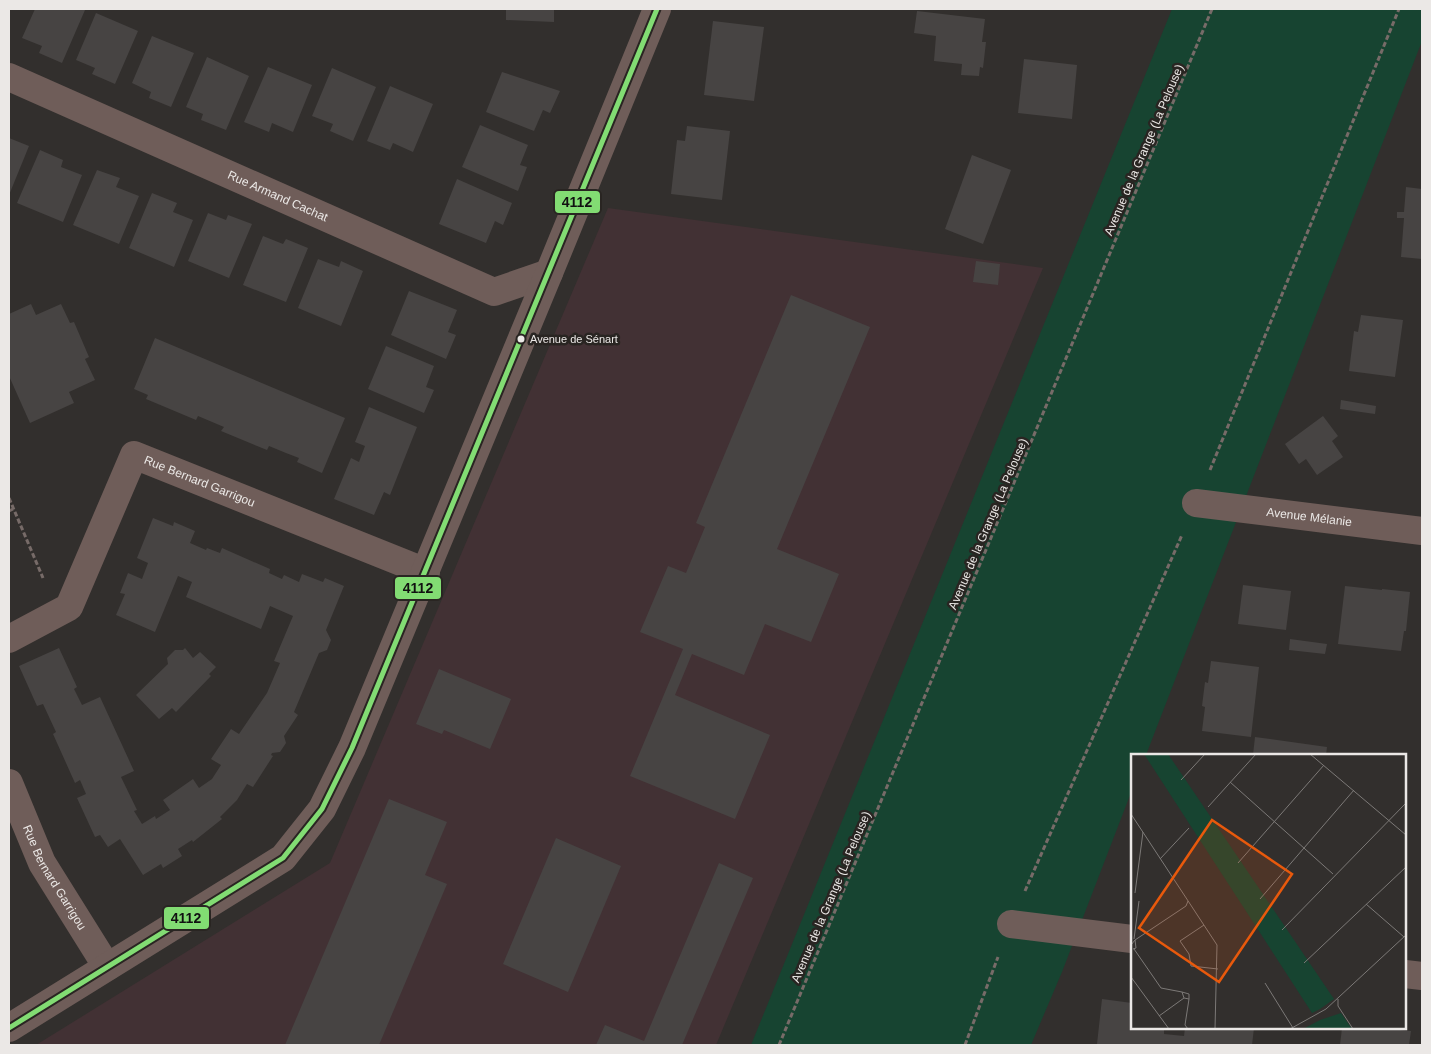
<svg xmlns="http://www.w3.org/2000/svg" width="1431" height="1054" font-family="Helvetica,sans-serif">
<rect width="100%" height="100%" fill="#322f2d"/>
<!-- industrial -->
<path fill="#423134" d="M608,208L1043,268L716,1045H36L330,863Z"/>
<!-- green -->
<path fill="#174431" d="M1172,9H1422V41L1146,755H1132V790L1062,972L1031,1045H751Z"/>
<!-- building -->
<g fill="#474443">
<path d="M35,9H82L85,10L62,63L39,53L42,46L22,38Z"/>
<path d="M506,9H554V22L506,20Z"/>
<path d="M917,11L985,19L982,42H986L983,68L980,67L979,76L961,75L962,64L934,61L936,36L914,33Z"/>
<path d="M96,13L138,31L115,84L92,74L95,68L76,60Z"/>
<path d="M713,21L764,27L754,101L704,95Z"/>
<path d="M152,36L194,53L171,107L149,98L151,92L132,83Z"/>
<path d="M207,57L249,76L226,130L201,120L203,114L186,107Z"/>
<path d="M1024,59L1077,65L1072,119L1018,113Z"/>
<path d="M268,67L312,85L293,132L272,123L269,132L244,122Z"/>
<path d="M332,68L376,87L353,141L330,131L333,124L312,116Z"/>
<path d="M502,72L560,91L550,113L543,110L534,131L486,112Z"/>
<path d="M390,86L433,104L413,152L393,143L390,150L367,141Z"/>
<path d="M480,125L528,145L520,165L527,167L518,191L462,167Z"/>
<path d="M687,126L730,131L722,200L671,194L677,140L685,141Z"/>
<path d="M9,138L29,146L9,195Z"/>
<path d="M40,150L63,160L61,167L82,175L63,222L17,203Z"/>
<path d="M972,155L1011,170L983,244L945,229Z"/>
<path d="M97,170L120,178L116,187L139,196L119,244L73,225Z"/>
<path d="M457,179L512,203L503,225L495,221L486,243L439,224Z"/>
<path d="M1406,187L1422,189V259L1401,257L1404,218H1397V212H1404Z"/>
<path d="M152,193L177,203L173,212L193,220L174,267L129,248Z"/>
<path d="M208,213L226,220L228,215L252,224L229,278L188,261Z"/>
<path d="M263,236L283,244L286,239L308,248L286,302L243,285Z"/>
<path d="M318,259L339,267L341,261L363,271L341,326L298,308Z"/>
<path d="M976,261L1000,264L998,285L973,282Z"/>
<path d="M409,291L457,310L448,332L456,335L446,359L391,335Z"/>
<path d="M791,295L870,327L777,549L839,574L811,642L765,624L744,675L692,654L675,695L770,735L735,819L630,776L683,649L640,632L668,566L686,573L705,527L696,523Z"/>
<path d="M31,304L36,315L61,304L70,323L74,322L89,357L85,359L95,380L69,392L74,403L30,423L9,376V314Z"/>
<path d="M1361,315L1403,320L1395,377L1349,371L1354,331L1358,332Z"/>
<path d="M155,338L345,418L322,473L297,462L299,458L286,453L269,446L267,450L221,431L224,427L198,416L196,420L146,399L148,395L134,389Z"/>
<path d="M386,346L434,366L426,387L434,390L424,413L368,389Z"/>
<path d="M1341,400L1376,406L1375,414L1340,409Z"/>
<path d="M369,407L417,427L390,495L384,492L374,515L334,499L351,458L359,462L365,446L355,442Z"/>
<path d="M1323,416L1338,436L1332,441L1343,457L1317,475L1306,459L1299,464L1285,444Z"/>
<path d="M153,518L173,526L174,522L195,531L190,543L206,550L207,548L220,553L222,548L270,569L269,573L282,579L284,575L299,582L302,574L323,582L325,578L344,586L326,630L331,640L327,650L319,653L294,712L298,715L284,736L286,743L280,752L272,753L271,755L273,756L253,787L247,784L237,800L220,817L222,819L193,842L192,840L178,849L182,856L163,868L161,864L143,875L120,839L108,847L100,835L95,837L77,798L86,794L80,780L75,783L53,734L56,732L43,704L37,706L19,666L59,648L77,687L74,689L82,705L100,697L134,771L121,777L137,810L134,811L142,824L155,816L156,819L170,810L163,800L193,779L199,788L212,779L221,765L211,759L231,729L239,734L267,693L280,663L274,661L293,616L270,606L261,629L186,597L192,582L178,576L155,632L116,615L125,594L120,593L128,573L142,579L148,563L137,558Z"/>
<path d="M1243,585L1291,591L1286,630L1238,624Z"/>
<path d="M1345,586L1382,590V589L1410,592L1406,631H1404L1401,651L1338,644Z"/>
<path d="M1290,639L1327,644L1325,654L1289,650Z"/>
<path d="M185,648L193,658L200,652L216,667L209,674L211,676L176,712L172,708L159,719L136,695L168,664L167,658L175,650H183Z"/>
<path d="M1211,661L1259,667L1251,737L1202,731L1205,707L1202,706L1205,682L1208,683Z"/>
<path d="M439,669L511,699L490,749L444,730L442,734L416,724Z"/>
<path d="M1255,737L1327,747L1326,755H1253Z"/>
<path d="M389,799L447,822L425,875L447,884L379,1045H285Z"/>
<path d="M556,838L621,866L568,992L503,964Z"/>
<path d="M719,863L753,878L682,1045H596L605,1025L644,1041Z"/>
<path d="M1102,999L1132,1003V1028H1164V1034L1184,1036L1185,1028H1254L1252,1045L1183,1044V1045H1105L1097,1044Z"/>
<path d="M1342,1028H1381L1411,1031L1409,1045H1340Z"/>
</g>
<g fill="none" stroke-linecap="round" stroke-linejoin="round">
<!-- path -->
<g stroke="#776b68" stroke-width="3" stroke-dasharray="5 2.5" stroke-linecap="butt">
<path d="M1210,470L1399,9"/>
<path d="M9,498L43,578"/>
<path d="M9,511L13,509"/>
<path d="M1025,891L1182,535"/>
<path d="M779,1045L1212,9"/>
<path d="M965,1045L998,957"/>
</g>
<!-- street -->
<g stroke="#6f5d59" stroke-width="28">
<path id="s1" d="M9,77L494,292L549,273"/>
<path id="s2" d="M1196,503L1422,531"/>
<path id="s3" d="M9,639L69,607L134,455L426,572"/>
<path id="s4" d="M9,783L42,863L107,967"/>
<path d="M1011,924L1132,939"/>
<path d="M1405,974L1422,976"/>
<path d="M9,1028L283,858L322,809L352,748L549,273L657,9"/>
</g>
<!-- bus-1 casing -->
<g stroke="#292522" stroke-width="9">
<path id="bus-1" d="M9,1028L283,858L322,809L352,748L657,9"/>
</g>
<!-- bus-1 -->
<use href="#bus-1" stroke="#82dc73" stroke-width="5"/>
</g>
<!-- markers -->
<circle fill="#ebe8e6" stroke="#292522" stroke-width="2" cx="521" cy="339" r="4.5"/>
<g text-anchor="middle" dominant-baseline="central" stroke-width="5" stroke-linejoin="round" paint-order="stroke">
<!-- bus labels -->
<g font-size="11" fill="#ebe8e6" stroke="#292522" text-anchor="start">
<text x="530" y="339">Avenue de Sénart</text>
</g>
<!-- street labels -->
<g font-size="12" fill="#ebe8e6" stroke="#292522">
<text transform="translate(1144 150) rotate(-67)">Avenue de la Grange (La Pelouse)</text>
<text stroke="none"><textPath href="#s1" startOffset="294">Rue Armand Cachat</textPath></text>
<text stroke="none"><textPath href="#s3" startOffset="304">Rue Bernard Garrigou</textPath></text>
<text stroke="none"><textPath href="#s2" startOffset="114">Avenue Mélanie</textPath></text>
<text transform="translate(988 524) rotate(-67)">Avenue de la Grange (La Pelouse)</text>
<text stroke="none"><textPath href="#s4" startOffset="105">Rue Bernard Garrigou</textPath></text>
<text transform="translate(831 897) rotate(-67)">Avenue de la Grange (La Pelouse)</text>
</g>
</g>
<!-- overview -->
<g transform="translate(1131 754)">
<rect width="275" height="275" fill="#322f2d"/>
<path d="M13,0H37L203,245L189,255L181,259ZM210,259L221,275H172L189,266Z" fill="#174431"/>
<path fill="none" stroke="#7c7977" stroke-width="1" d="M179,0L275,81M50,26L74,0M99,28L202,120M77,53L125,0M0,60L86,191L84,275M29,105L58,74M107,109L193,11M4,139L12,78M129,145L223,36M235,150L273,183M73,171L49,187L58,200L60,212L87,215M151,176L275,49M3,185L8,147M4,186L55,152L57,147M0,191L4,186L5,194L2,195M3,195L30,234L51,238M173,209L275,113M0,223L38,275M134,229L162,274M51,238L58,240V245L53,244ZM207,245V252L222,275M28,262L53,244M57,275L54,271L58,245M159,275L195,255L275,181"/>
<path fill="#e8590c" fill-opacity="0.15" stroke="#e8590c" stroke-width="2.5" d="M81,66L161,120L88,228L8,174Z"/>
<rect width="275" height="275" fill="none" stroke="#ebe8e6" stroke-width="2.5"/>
</g>
<g stroke="#292522" stroke-width="2">
<rect x="554" y="190" width="47" height="24" rx="5" fill="#82dc73"/>
<rect x="394" y="576" width="48" height="24" rx="5" fill="#82dc73"/>
<rect x="163" y="906" width="47" height="24" rx="5" fill="#82dc73"/>
</g>
<g font-size="14" text-anchor="middle" font-weight="bold" fill="#111">
<text x="577" y="207">4112</text>
<text x="418" y="593">4112</text>
<text x="186" y="923">4112</text>
</g>
<!-- border -->
<rect width="1431" height="1054" fill="none" stroke="#ebe8e6" stroke-width="20"/>
</svg>
